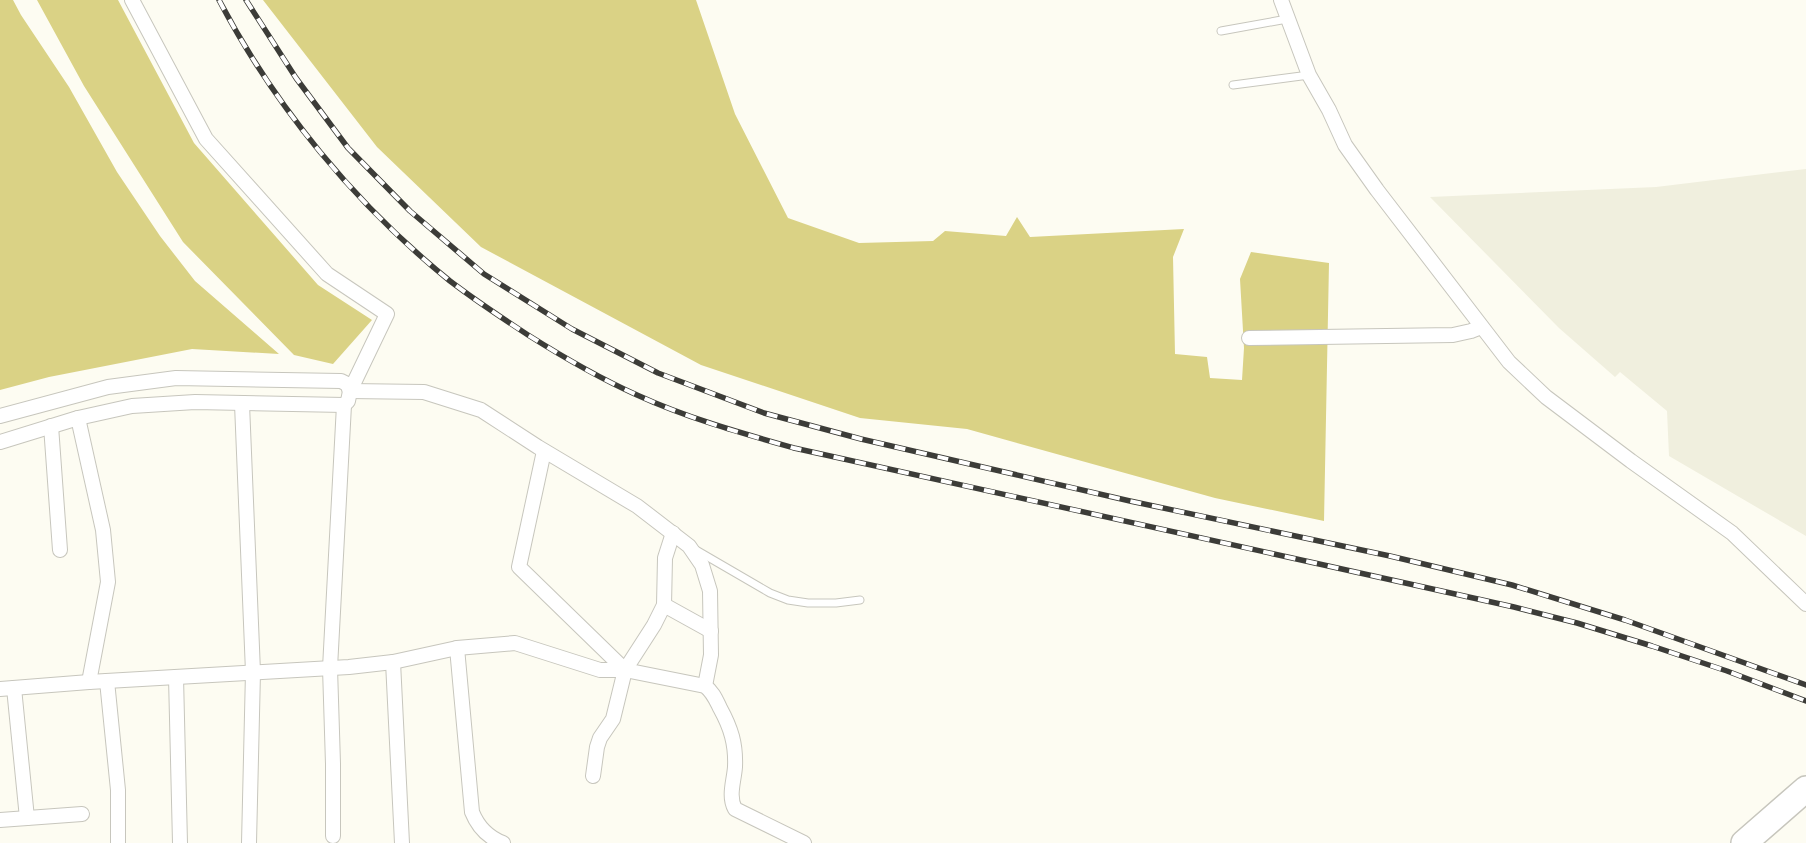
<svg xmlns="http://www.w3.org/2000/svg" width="1806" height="843" font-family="Poppins,sans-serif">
<rect width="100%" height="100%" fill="#fdfcf2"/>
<!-- built -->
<path fill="#f0efde" d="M1806,169V536L1669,456L1667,411L1620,372L1615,377L1559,328L1430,197L1656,187Z"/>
<!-- green -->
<g fill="#dad285">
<path d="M0,0H13L21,15L69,87L117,172L160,236L195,281L279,354L192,349L49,377L0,390Z"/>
<path d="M37,0H118L194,143L318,285L372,320L333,364L294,355L183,242L84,86Z"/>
<path d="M263,0H696L735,114L788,218L859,243L933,241L945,231L1006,236L1017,217L1030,237L1184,229L1173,257L1175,354L1207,357L1210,378L1242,380L1244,348L1240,279L1251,252L1329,263L1324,521L1215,498L967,429L860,418L701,365L481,247L377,147Z"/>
</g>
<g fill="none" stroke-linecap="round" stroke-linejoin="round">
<!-- lane casing -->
<g stroke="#c7c6bd" stroke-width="9">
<g id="lane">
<path d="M1221,31L1287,19"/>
<path d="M1233,85L1309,75"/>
<path d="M696,550L770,593L788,600L808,603H836L860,600"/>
</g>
</g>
<!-- street casing -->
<g stroke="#c7c6bd" stroke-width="16">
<g id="street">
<path d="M1281,0L1309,75L1329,110L1345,145L1377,190L1509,362L1546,397L1631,461L1732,533L1806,604"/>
<path d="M1249,338L1453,335L1471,331L1481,327"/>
<path d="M350,391L424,392L481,410L538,447L637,506L689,546L702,565L710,591L711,655L705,686"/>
<path d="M242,404L253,672L249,843"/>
<path d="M0,416L108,387L176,378L341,381L347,384L350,391"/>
<path d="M78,418L103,530L108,582L89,682"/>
<path d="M51,426L60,550"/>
<path d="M0,442L78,418L132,406L195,402L344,405L348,401L350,391L387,314L327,274L206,139L132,0"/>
<path d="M544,451L519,567L625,670"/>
<path d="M664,605L711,631"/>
<path d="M457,648L472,812C478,827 487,837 503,843"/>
<path d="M393,662L402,843"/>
<path d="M176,677L180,843"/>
<path d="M107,681L118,790V843"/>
<path d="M14,688L27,818"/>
<path d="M0,689L89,682L349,667L393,662L457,648L515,643L600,670H625L705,686C713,692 716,700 720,708C731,728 736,744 735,767C734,781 728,796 735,809L804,843"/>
<path d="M593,776L597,747L600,738L613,719L625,670L654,625L664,605L665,558L673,533"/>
<path d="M0,820L82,814"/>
<path d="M333,836V764L330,668L344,405"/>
</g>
</g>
<!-- highway casing -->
<g stroke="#c7c6bd" stroke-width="28">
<path id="highway" d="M1744,843L1806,789"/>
</g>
<!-- lane -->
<use href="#lane" stroke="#fff" stroke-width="7"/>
<!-- street -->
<use href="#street" stroke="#fff" stroke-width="14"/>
<!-- highway -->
<use href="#highway" stroke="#fff" stroke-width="25"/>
<!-- rail casing -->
<g stroke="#3c3c38" stroke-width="5.5">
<g id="rail">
<path d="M219,0C275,107 356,205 450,281C475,300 502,318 528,335C563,357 599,378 637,395C687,418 741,433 794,448L1514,607L1577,623L1652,646L1727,671L1806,701"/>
<path d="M246,0L296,78L348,148L410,211L484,274L572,329L658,373L764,413L861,439L1130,501L1390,556L1512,585L1625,620L1806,685"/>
</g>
</g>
<!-- rail -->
<use href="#rail" stroke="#fff" stroke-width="4" stroke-dasharray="11" stroke-linecap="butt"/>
</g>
</svg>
